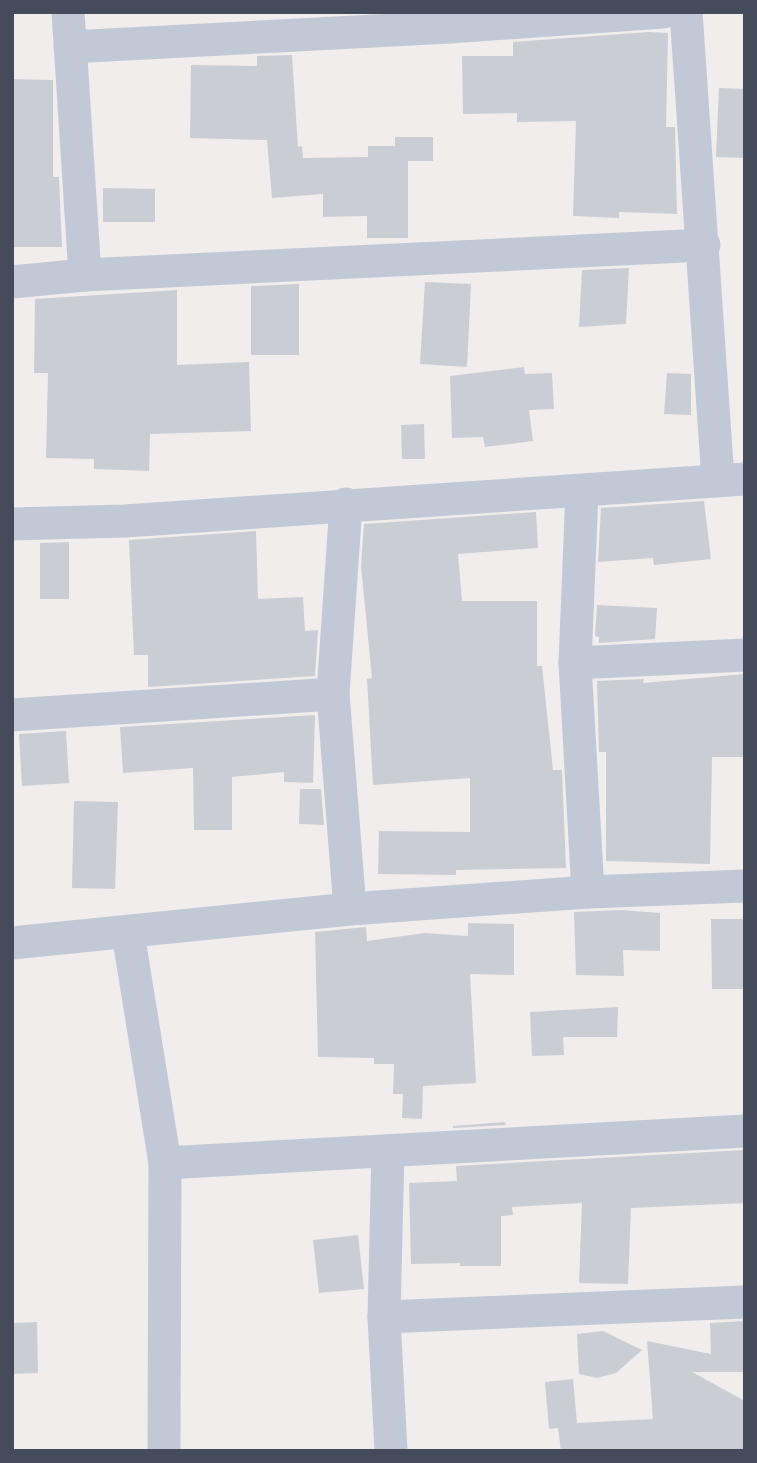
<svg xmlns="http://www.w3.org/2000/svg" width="757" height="1463" font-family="'Archivo Narrow',sans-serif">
<rect width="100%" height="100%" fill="#f0edec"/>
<!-- building -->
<g fill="#cbcdd5">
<path d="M649,32L668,33L666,127H675L677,214L619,212V218L573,216L576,121L517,122V113L463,114L462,56H513V42Z"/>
<path d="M292,55L298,147L302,146L303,158L368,157V146H395V137H433V161H408V238H367V216L323,217V194L272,198L267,140L190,138L191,65L257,66V56Z"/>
<path d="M12,79L53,80V177H59L62,247H12Z"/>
<path d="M719,88L745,89V158L716,157Z"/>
<path d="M103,188L155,189V222H103Z"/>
<path d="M629,268L626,324L579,327L582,270Z"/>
<path d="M425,282L471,284L467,367L420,364Z"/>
<path d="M299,284V355H251V286Z"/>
<path d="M177,290V365L249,362L251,431L150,434L149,471L94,469V459L46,458L48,373H34L35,299Z"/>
<path d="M524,367L525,374L552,373L554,409L529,410L533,441L485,447L483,437L452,438L450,376Z"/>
<path d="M667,373L691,374V415L664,414Z"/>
<path d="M424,424L425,459H402L401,425Z"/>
<path d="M704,501L711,559L654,565L653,558L598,562L601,508Z"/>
<path d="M536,512L538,548L458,554L462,601H537V666H542L553,770H562L566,868L456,870V875L378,874L379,831L470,832V778L373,785L367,679L372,678L361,566L364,524Z"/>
<path d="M256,531L258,599L303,597L305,631L318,630L315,676L148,687V655H134L129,540Z"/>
<path d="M69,542V599H40V543Z"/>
<path d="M597,605L657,608L655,639L599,643V637L595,636Z"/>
<path d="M745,674V757H712L710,864L606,861V752H599L597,681L644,679L643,683Z"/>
<path d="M315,715L313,783L284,782V772L232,777V830H194L193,768L123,773L120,727Z"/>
<path d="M66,731L69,783L22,786L19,734Z"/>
<path d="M300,789H321L324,825L299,824Z"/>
<path d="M74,801L118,802L115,889L72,888Z"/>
<path d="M622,910L660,913V951L623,950L624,976L576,975L574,912Z"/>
<path d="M711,919H743L744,989H712Z"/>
<path d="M468,923L514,924V975L470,974L476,1083L423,1086L422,1119L402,1118L403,1094H393L394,1064H374V1058L318,1057L315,932L366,927L367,941L425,933L468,936Z"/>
<path d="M618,1007L617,1037H563L564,1055L532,1056L530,1012Z"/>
<path d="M505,1122L506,1125L453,1128V1126Z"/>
<path d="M745,1150V1203L631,1208L628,1284L579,1283L582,1203L512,1207L513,1215L501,1216V1266H460V1263L411,1264L409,1183L457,1181L456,1166Z"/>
<path d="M358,1235L364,1289L319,1293L313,1240Z"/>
<path d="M745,1321V1372H692L745,1401V1451H561L558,1428L549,1429L545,1382L573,1379L577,1423L653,1419L647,1341L711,1354L710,1323Z"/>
<path d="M37,1322L38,1373L12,1374V1323Z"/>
<path d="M603,1331L642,1350L616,1373L597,1378L579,1374L577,1334Z"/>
</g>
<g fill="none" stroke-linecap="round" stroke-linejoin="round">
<!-- minor -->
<g stroke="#c2c9d6" stroke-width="33">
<path d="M68,12L85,275"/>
<path d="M686,12L718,480"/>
<path d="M70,47L450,27L663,12"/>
<path d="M12,282L85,275L704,245"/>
<path d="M582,491L575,663L588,892"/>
<path d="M346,504L333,694L350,909"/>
<path d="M12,524L125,521L745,479"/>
<path d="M575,663L745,655"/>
<path d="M12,715L333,694"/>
<path d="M128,933L165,1163L164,1451"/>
<path d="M12,943L350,909L588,892L745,886"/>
<path d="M388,1151L384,1317L391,1451"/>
<path d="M165,1163L745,1131"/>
<path d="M384,1317L745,1302"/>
</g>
</g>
<!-- border -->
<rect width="757" height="1463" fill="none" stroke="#444c5c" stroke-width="28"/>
</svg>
